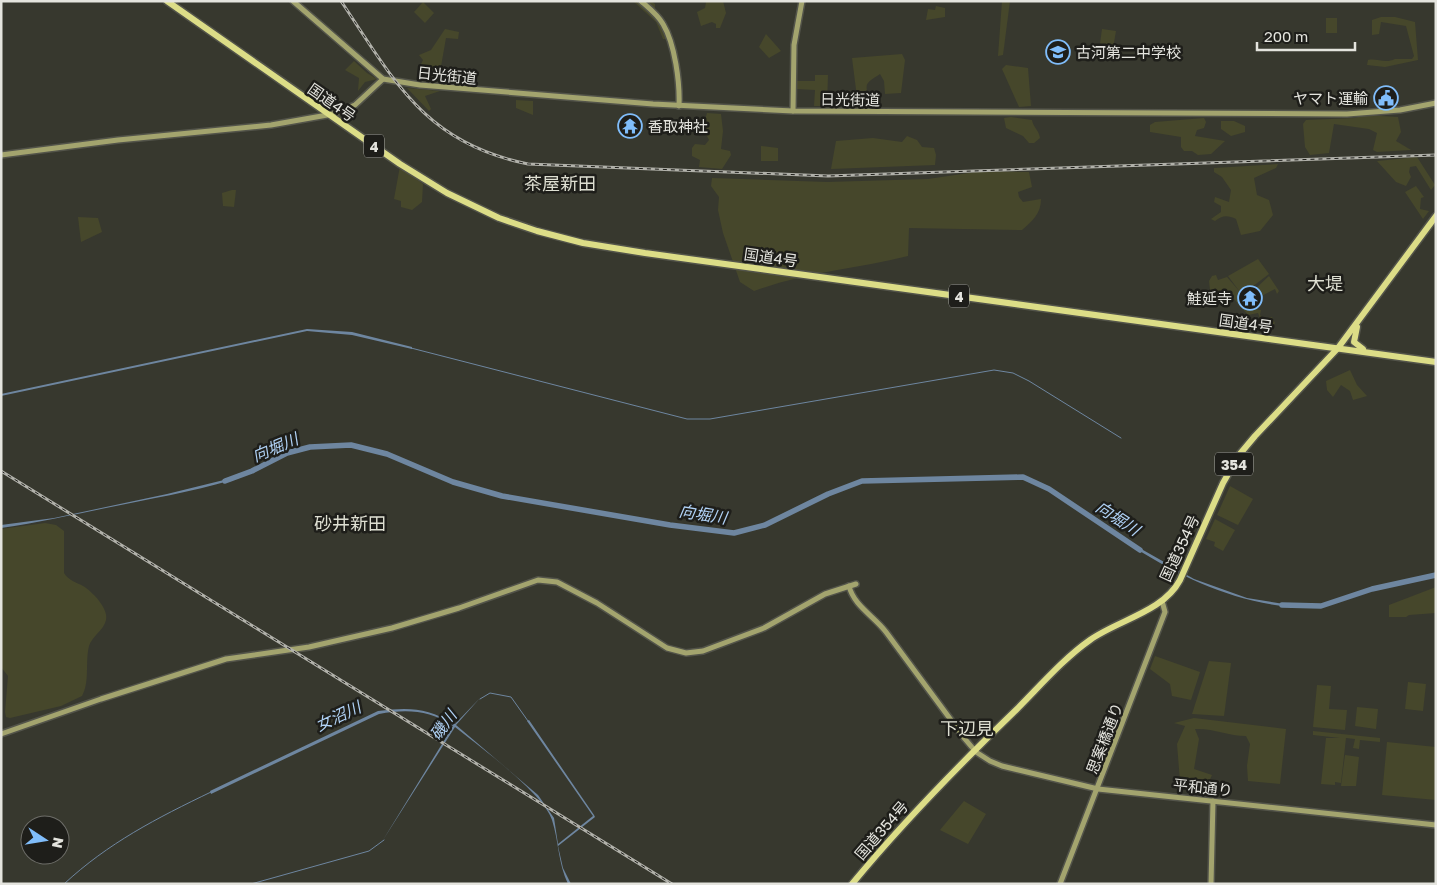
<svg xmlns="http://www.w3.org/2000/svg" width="1437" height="885" font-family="'Golos Text','Noto Sans JP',sans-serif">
<rect width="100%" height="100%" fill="#37382e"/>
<!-- green -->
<g fill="#46472b">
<path d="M633,1H651L655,4V11L663,21L666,39H663L656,22Z"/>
<path d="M723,1L726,13L720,28H716V24L712,22L701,26L697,12L705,8L706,2Z"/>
<path d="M1002,1H1010L1003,55L998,56Z"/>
<path d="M423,2L434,13L425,23L414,12Z"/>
<path d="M936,6L945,8V17L926,20L928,9L935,10Z"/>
<path d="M1381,17H1395L1415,22L1418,60L1385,67L1367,65L1368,60C1377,58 1385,64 1395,59H1412L1414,56L1406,26L1381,22L1379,34L1372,35V20Z"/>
<rect x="1326" y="18" width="11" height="15"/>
<path d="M445,29L459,32L458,39L446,38L440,72L418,70L423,60L419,55L431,50Z"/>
<path d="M1102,29L1116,31L1111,60L1098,58Z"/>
<path d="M766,34L781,51L769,58L759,47Z"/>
<path d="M902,54L905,60L901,93L885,94L884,81L880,74C863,85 866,83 869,101L867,105H858L852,58Z"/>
<path d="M354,61L367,73L377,79L365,82L358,91L359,78L345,70Z"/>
<path d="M1006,65L1028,68L1031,106L1019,107L1002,69Z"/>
<path d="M815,75H828L827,106H814L815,90L796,89V81H815Z"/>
<path d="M407,88L440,91L425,96L431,109L429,111Z"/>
<path d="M516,100L533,101V115L516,108Z"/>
<path d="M707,113L721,114L723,131L721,149L730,151L731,155L722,169L699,167L700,160L692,156V148L695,144L705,145L709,140L707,136L698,133L703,127Z"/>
<path d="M1364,115L1398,117L1401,132L1396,141L1411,150L1377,152L1373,150L1377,133L1369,129L1334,124L1329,153L1310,155L1305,147L1303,124L1306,120L1355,118Z"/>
<path d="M1011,117L1032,120C1033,127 1039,130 1040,138L1034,143H1029L1023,136L1006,128L1004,118Z"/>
<path d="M1204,118L1206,122L1204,128L1197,130L1195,136L1225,141L1211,154L1198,155L1192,151H1184L1181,147V137L1150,132V125L1155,122Z"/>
<path d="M1221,121H1234L1245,126V132L1231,136L1221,129Z"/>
<path d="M907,136L917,140L922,147L934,148L936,155L935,165L831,169L836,141L873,138L902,142Z"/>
<path d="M761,146L778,148V161H761Z"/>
<path d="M1417,157L1435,185L1431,190L1416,166L1410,167L1409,172L1411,177L1406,186L1396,182L1377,161Z"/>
<path d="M1278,164L1276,168L1254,178L1257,195L1269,200L1273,215L1260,231L1241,235L1236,219C1228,215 1222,215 1215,221L1211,219L1221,212V206L1214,202L1215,197L1229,202L1231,190L1222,177L1214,172V168Z"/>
<path d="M400,166L423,184L422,202L412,210L401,207V201L394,199Z"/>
<path d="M982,171L1029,172L1032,187L1018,192L1019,197L1023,202L1041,199C1041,214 1032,221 1022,230L909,228L908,256C856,269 805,272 754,291L740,282L723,233L718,210L719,197L711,186L712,178L827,182L928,179Z"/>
<path d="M1416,186L1424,197L1421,198L1420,209L1429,211L1423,219L1405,192Z"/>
<path d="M232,190H236L234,207L223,206L222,193Z"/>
<path d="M78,217L98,218L102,232L81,242Z"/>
<path d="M1258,259L1269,274L1244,293L1254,290L1269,276L1279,291L1277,294L1275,289L1254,300L1253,302L1257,310H1261L1260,315L1264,319L1272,317L1275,323L1273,325L1270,322L1269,325H1260L1261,321L1258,313L1248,315L1234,299L1227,298L1223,302L1210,290L1209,281L1212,276L1216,275L1218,280L1227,277L1240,292L1228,276Z"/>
<path d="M1350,370L1357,385L1367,396L1353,400L1350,391L1341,385L1333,397L1327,390L1326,381Z"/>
<path d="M1230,486L1253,499L1238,525L1217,515Z"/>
<path d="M1215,519L1235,530L1223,551L1214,546L1215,542L1206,539Z"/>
<path d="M45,523L56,525L64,531V573C69,581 76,582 83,586C92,591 109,609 106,620C104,630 92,636 89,646C85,662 90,682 82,696L61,706L10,718L6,717L5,712L8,676L1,667V529Z"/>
<path d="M1436,587V613L1409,615L1406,617H1389V605Z"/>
<path d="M1155,656L1200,672L1191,700L1172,696L1170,684L1150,669Z"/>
<path d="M1209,661L1231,663L1224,716L1192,714Z"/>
<path d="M1408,682L1426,684L1423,711L1405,709Z"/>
<path d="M1317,685L1331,686L1329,709L1347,710L1345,730L1313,727Z"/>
<path d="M1357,707L1378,709L1376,729L1355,726Z"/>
<path d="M1194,718L1286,729L1280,784L1248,781L1247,766L1250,744L1246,736C1228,736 1213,728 1195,729L1199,739L1194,769L1212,775L1207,786L1180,781L1177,744L1185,726L1174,723Z"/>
<path d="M1313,731L1380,738V742L1360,740L1359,749L1353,748L1355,739L1346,738L1341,783L1335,782V785L1321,784L1326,738H1340L1313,735Z"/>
<path d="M1387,742L1436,747V800L1382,795Z"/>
<path d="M1345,755L1359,757L1356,786H1341Z"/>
<path d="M964,801L986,814L968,844L940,830Z"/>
</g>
<!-- water -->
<g fill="#6e86a0">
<path d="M307,329L352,332L412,347V349L352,335L307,331L1,396V394Z"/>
<path d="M232,478V480C191,492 149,499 106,508C71,515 37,523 1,528V525L54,518L167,494Z"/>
<path d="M1136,546L1194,579L1247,598L1290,605V607C1232,601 1183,578 1135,548Z"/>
<path d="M480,698L456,725L538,795L554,818L558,844L593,816L527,721L529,720L594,815L595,817L558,846L563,868L571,884H568C558,863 559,842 552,820C544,794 478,745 455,727L383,840L453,726C429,710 407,709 379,714L211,794L210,791L378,711C411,707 426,708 455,724Z"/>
</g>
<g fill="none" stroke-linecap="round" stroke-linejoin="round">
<!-- stream -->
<g stroke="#6e86a0" stroke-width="1">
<path d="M411,348L687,419H710L994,370L1013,373L1029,381L1121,438"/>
<path d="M480,699L490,693L511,697L528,721"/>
<path d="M64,884C108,843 157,818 211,792"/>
<path d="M251,884L369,851L384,840"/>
</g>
<!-- river -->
<g stroke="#6e86a0" stroke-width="5.5">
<path d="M225,481L252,471L287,453L310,447L351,445L387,454L453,482L502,496L670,525L734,533L765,525L828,494L862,481L1023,477L1049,489L1140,550"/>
<path d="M1282,605L1321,606L1372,589L1436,575"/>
</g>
<!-- secondary casing -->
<g stroke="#53544a" stroke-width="8">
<g id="secondary">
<path d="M293,1L383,79L420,85L653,104L793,111L1347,114L1400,110L1436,103"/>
<path d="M641,1C649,8 658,15 663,24C675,44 680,83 679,106"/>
<path d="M793,111L794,45L802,1"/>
<path d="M1,155L118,140L271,125L333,114L355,105L383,79"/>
<path d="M849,586C854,606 874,616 886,632L965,739L976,752L990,761L1002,766L1098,789L1436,825"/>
<path d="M1,734L101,699L226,659L309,647L392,628L459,608L538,580L557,582L597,603L667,648L686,653L703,651L764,628L825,594L856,584"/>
<path d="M1060,884L1165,612L1162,601"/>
<path d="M1211,884L1213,801"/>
</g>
</g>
<!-- highway casing -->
<g stroke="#53544a" stroke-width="9">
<g id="highway">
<path d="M167,1L400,164L447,193L499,218L537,231L583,243L645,253L1436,362"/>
<path d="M1357,327L1354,342L1363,349"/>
<path d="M852,884C903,822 958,766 1016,710C1040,686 1063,659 1090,640C1118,620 1163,612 1180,580L1223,483L1239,455L1255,436L1338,348L1436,216"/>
</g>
</g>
<!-- secondary -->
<use href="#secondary" stroke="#a3a46e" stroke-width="5"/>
<!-- highway -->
<use href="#highway" stroke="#dcdd87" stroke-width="6"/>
<!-- rail casing -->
<g stroke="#b1b1aa" stroke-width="3">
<g id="rail">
<path d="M341,1C395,82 425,143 528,164L828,176L1436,155"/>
<path d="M1,471L672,884"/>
</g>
</g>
<!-- rail -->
<use href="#rail" stroke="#1e1e1a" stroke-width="1" stroke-dasharray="4" stroke-linecap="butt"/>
</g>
<!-- icons -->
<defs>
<g id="school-ring" transform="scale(1.25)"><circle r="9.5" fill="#1e1e1a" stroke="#80bdfa" stroke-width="1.5"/><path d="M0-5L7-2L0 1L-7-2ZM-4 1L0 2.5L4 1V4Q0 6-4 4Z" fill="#80bdfa"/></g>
<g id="civic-ring" transform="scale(1.25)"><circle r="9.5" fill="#1e1e1a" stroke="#80bdfa" stroke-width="1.5"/><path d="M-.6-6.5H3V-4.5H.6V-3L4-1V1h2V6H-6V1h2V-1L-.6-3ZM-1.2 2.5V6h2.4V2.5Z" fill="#80bdfa"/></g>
<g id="temple-ring" transform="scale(1.25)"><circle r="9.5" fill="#1e1e1a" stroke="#80bdfa" stroke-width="1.5"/><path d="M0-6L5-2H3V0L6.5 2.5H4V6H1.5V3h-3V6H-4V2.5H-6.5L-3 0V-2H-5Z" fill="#80bdfa"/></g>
</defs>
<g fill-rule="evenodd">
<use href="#school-ring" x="1058" y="52"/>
<use href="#civic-ring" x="1386" y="98"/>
<use href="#temple-ring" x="630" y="126"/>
<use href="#temple-ring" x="1250" y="298"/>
</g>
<g text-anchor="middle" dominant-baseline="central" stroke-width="5" stroke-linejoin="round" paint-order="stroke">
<!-- shield labels -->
<g fill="#1e1e1a" stroke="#a9a9a3" stroke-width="1">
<rect x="364" y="134.5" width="20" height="23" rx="4"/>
<rect x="949" y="284.5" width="20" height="23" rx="4"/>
<rect x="1215" y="452.5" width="38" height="23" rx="4"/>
</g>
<g font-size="14" font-weight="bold" fill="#e4e4de">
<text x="374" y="146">4</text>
<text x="959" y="296">4</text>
<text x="1234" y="464">354</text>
</g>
<!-- poi labels -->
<g font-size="15" fill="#e4e4de" stroke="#1e1e1a" text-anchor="start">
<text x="1076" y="52">古河第二中学校</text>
<text x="1368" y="98" text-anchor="end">ヤマト運輸</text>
<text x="648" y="126">香取神社</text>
<text x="1232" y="298" text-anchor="end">鮭延寺</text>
</g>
<!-- street labels -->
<g font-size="15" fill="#e4e4de" stroke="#1e1e1a">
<text transform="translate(447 75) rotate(6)">日光街道</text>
<text transform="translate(850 99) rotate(1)">日光街道</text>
<text transform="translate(332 102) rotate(35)">国道4号</text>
<text transform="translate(771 257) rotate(8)">国道4号</text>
<text transform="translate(1246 323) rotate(8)">国道4号</text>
<text transform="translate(1179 548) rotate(-65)">国道354号</text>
<text transform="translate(1104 738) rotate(-69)">思案橋通り</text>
<text transform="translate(1203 787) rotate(6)">平和通り</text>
<text transform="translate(881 830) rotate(-49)">国道354号</text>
</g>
<!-- water labels -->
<g font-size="16" font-style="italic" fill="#b0d2f6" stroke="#1e1e1a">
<text transform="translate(275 447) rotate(-23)">向堀川</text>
<text transform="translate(703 514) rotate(9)">向堀川</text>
<text transform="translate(1118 518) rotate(33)">向堀川</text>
<text transform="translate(338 716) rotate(-25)">女沼川</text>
<text transform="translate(443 725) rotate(-53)">磯川</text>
</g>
<!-- quarter labels -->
<g font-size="18" fill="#dedfd2" stroke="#1e1e1a">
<text x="560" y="183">茶屋新田</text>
<text x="1325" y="283">大堤</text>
<text x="350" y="523">砂井新田</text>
<text x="967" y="728">下辺見</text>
</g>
</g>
<!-- border -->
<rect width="1437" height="885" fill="none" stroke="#e4e4de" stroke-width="5"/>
<!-- north arrow -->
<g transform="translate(45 840) rotate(102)"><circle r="24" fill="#1e1e1a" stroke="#6d6d68"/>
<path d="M0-4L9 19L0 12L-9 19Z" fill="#80bdfa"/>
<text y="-8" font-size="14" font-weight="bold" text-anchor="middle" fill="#e4e4de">N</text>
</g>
<!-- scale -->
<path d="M1257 42v8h98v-8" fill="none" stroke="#e4e4de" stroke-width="2.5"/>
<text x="1264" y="42" font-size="15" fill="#e4e4de" stroke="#1e1e1a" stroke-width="4" paint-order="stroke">200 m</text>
</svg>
